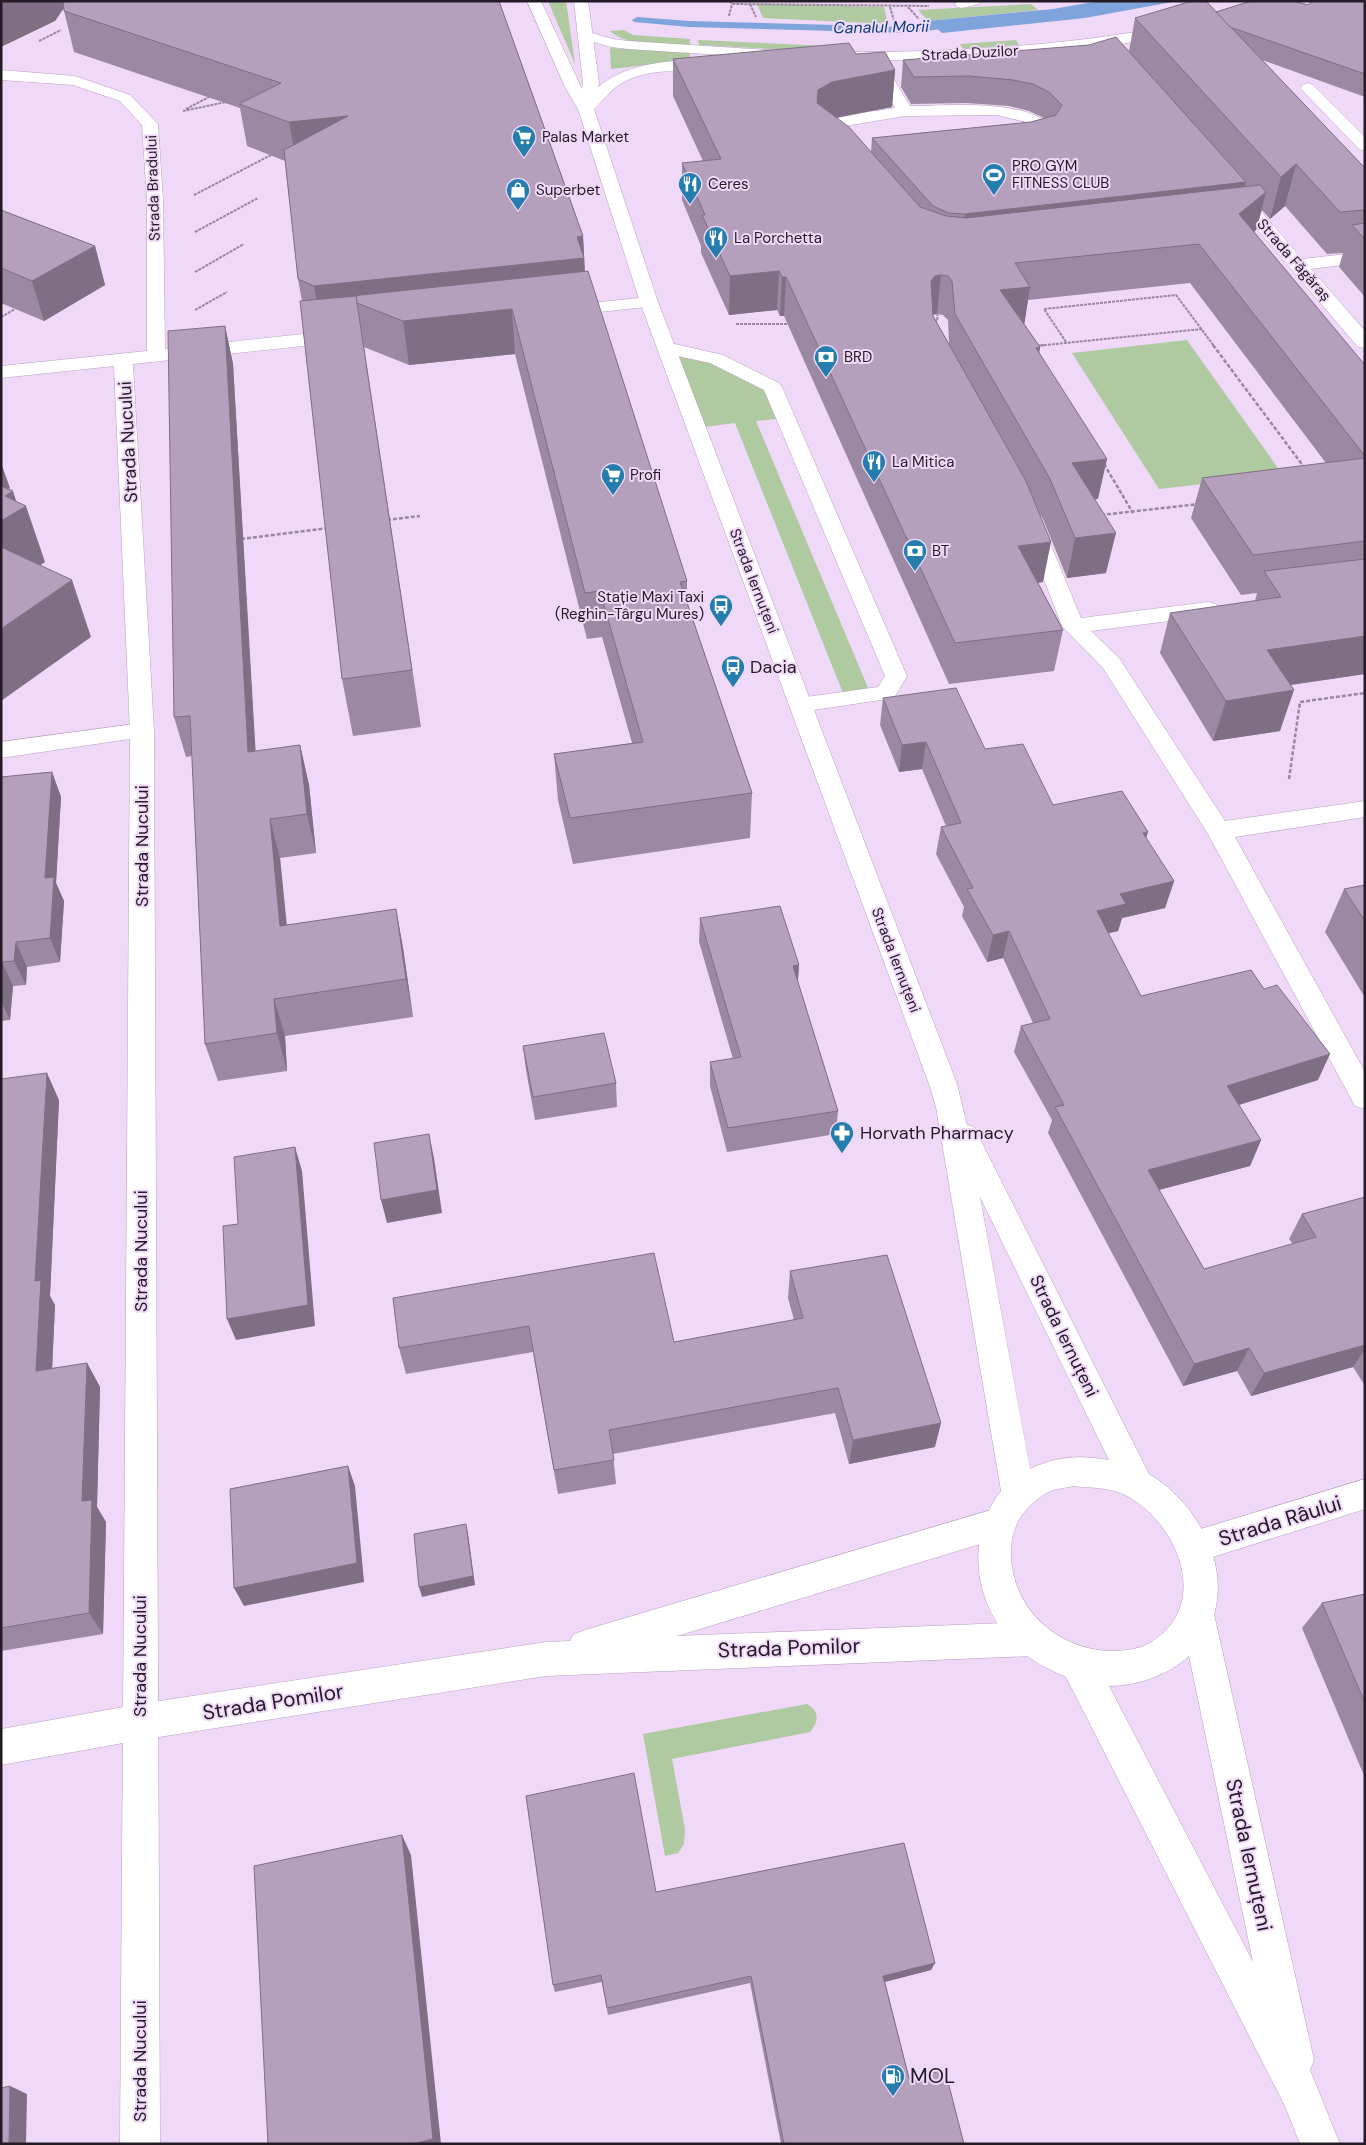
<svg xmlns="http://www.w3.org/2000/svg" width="1366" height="2145" font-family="'DM Sans',sans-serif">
<rect width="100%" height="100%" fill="#f0d9f8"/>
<!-- green -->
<g fill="#afc9a1">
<path d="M548,1H566L575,64Z"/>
<path d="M757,4L884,7L888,24L763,18Z"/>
<path d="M1031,4L1038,10L928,21L918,10Z"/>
<path d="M624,30L633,35L690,39V46C666,44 629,48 610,31Z"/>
<path d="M698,40L829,46L791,50L699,45Z"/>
<path d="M1016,40L1019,45L963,49L960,44Z"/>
<path d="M610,48L690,53V60L611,69Z"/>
<path d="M1187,340L1283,475L1159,489L1072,353Z"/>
<path d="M666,348L716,359L772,387L785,418L756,421L871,695L845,698L735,423L696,428Z"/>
<path d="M807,1704C820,1711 819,1722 810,1732L672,1759L685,1829L684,1844L678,1853L665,1856L643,1734Z"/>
</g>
<!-- water -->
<path fill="#7fa4db" d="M1099,1H1178L1085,18L942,33L928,21L1053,9Z"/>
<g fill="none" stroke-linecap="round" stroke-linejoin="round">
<!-- stream -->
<path fill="#7fa4db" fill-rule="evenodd" d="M637,17L689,21L909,27L958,21L963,24L958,27L909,33L689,27L634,22L632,20Z"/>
<!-- service casing -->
<g stroke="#b6a0be" stroke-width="1">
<g id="service">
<path d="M957,1H981L979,4L962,8L957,7L955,4Z"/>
<path d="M666,342L723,355L779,383L782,387L907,676L894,698L800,712L792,709L789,704L792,699L878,687L885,676L764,390L710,363L659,352L657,348L659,344Z"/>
<path d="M142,723L150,726L154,731L150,736L1,758V742Z"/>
</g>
</g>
<!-- minor casing -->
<g stroke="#b6a0be" stroke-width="1">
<g id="minor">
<path d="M874,54L879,55L881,58L910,106C947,106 1032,97 1056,131L1051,140L1033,145L1027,143L1025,140L1027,137L1039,132L1026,122L997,115L905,116L845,126L833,131V138L839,144L837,147H825L817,140C817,137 816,131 818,128C823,117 882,110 895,108L867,58L869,55Z"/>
<path d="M1,70L75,76L130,95L158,124L163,200L165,349L340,330L346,332L349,336L346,340L340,342L133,364L154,731L160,2144H120L130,731L114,366L1,378V366L147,351V200L142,125L120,101L73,85L1,80Z"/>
<path d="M1308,83L1313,85L1365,137V151L1359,149L1303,91L1300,88L1303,85Z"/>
<path d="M1234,186L1240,187L1302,259L1365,252V262L1311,269L1365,331V348L1358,347L1228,195L1226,191L1228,187Z"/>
<path d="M649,297L655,298L658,302L655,306L562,316L556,315L553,311L556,307L562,306Z"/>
<path d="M1033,520L1040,522L1043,526L1081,618L1208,602L1216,604L1219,609L1216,614L1208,616L1091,631L1119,658L1225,821L1365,801V817L1235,837L1365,1072V1109L1355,1106L1208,834L1103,668L1062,626L1023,526L1026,522Z"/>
</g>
</g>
<!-- tertiary casing -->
<g stroke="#b6a0be" stroke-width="1">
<g id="tertiary">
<path d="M1169,26L1174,27L1176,30L1174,33C1070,59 958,61 851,60L846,59L844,56L846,53L851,52C958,52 1064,46 1169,26Z"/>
<path d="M585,31L613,39L628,41L783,51L788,52L790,55L788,58L783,59L628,49L611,47L580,38L578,35L580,32Z"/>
<path d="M698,59L703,60L705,63L703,66C673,74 643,67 616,87C607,94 600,104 591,112H581L578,109C609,65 649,63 698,59Z"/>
<path d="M998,1508L1010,1513L1015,1524L1010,1535L677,1636L1032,1622L1044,1627L1049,1639L1044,1651L1032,1656L546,1676L140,1740L1,1765V1729L140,1704L546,1642L570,1641L573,1635L585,1630Z"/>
</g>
</g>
<!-- secondary casing -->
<g stroke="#b6a0be" stroke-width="1">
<path id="secondary" d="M1365,1479V1509L1194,1563L1182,1558L1177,1547L1182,1536L1194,1531Z"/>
</g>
<!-- primary casing -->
<g stroke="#b6a0be" stroke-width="1">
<path id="primary" d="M527,1H541L582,89L583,83L574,1H588L599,83L594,109L658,302L957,1084L967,1125L974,1127L1149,1474C1194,1500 1230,1562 1214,1614L1314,2060L1310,2070L1340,2144H1300L1285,2106L1066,1677C1050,1670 1033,1662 1020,1650C975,1610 963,1540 1001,1491L936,1107L929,1084L640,302L578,109L565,87ZM980,1197L1109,1460C1080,1455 1057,1456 1030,1469ZM1073,1486C1089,1488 1110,1487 1125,1495C1179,1522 1213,1608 1148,1644C1137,1650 1121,1651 1108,1651C1057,1648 1014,1610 1011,1558C1010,1543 1013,1528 1022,1515C1029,1506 1040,1495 1051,1491C1058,1488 1066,1488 1073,1486ZM1189,1656L1253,1962L1109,1686C1137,1686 1168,1675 1189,1656Z"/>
</g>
<!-- path-far1 -->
<g stroke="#98889e" stroke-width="2" stroke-dasharray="3 1" stroke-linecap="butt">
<path d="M730,1L732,4L929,6"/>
<path d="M750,4L756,17"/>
<path d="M890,7L894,21"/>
<path d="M908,7L919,19"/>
<path d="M729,16L732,4"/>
<path d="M39,41L61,30"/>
<path d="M186,109L211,96"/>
<path d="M183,111L226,102"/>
<path d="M194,195L271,155"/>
<path d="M195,232L258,198"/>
<path d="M195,272L244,244"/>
<path d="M195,310L227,292"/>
<path d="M1,317L15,309"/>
<path d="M934,321H937L938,311"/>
<path d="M736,324H790"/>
<path d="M1066,342L1044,309L1176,295L1214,346"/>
<path d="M1036,346L1202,329"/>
</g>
<!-- path -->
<g stroke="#98889e" stroke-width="2.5" stroke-dasharray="4 2" stroke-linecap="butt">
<path d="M1213,345L1304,467"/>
<path d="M1036,346L1044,345"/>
<path d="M1104,464L1133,513"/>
<path d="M1101,515L1199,504"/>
<path d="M387,520L420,516"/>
<path d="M241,539L329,528"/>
<path d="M1289,779L1300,702L1365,693"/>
</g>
<!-- service -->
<use href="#service" fill="#fff" fill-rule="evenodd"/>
<!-- minor -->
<use href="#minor" fill="#fff" fill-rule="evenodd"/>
<!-- tertiary -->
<use href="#tertiary" fill="#fff" fill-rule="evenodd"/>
<!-- secondary -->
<use href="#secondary" fill="#fff" fill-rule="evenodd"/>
<!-- primary -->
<use href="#primary" fill="#fff" fill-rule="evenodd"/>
</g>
<!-- wall -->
<g fill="#9b89a3" fill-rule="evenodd">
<path d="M1,1H499L583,236L585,271L687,581V602L752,793L750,838L573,864L558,800L554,754L632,743L602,637L587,639L515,354L409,365L364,347L421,727L353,736L342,679L302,301L298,279L285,161L247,146L240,108L74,52L64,11V8L55,21Z"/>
<path d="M1365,1V97L1262,60L1363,166H1365V297L1339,267L1343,253L1327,254L1285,206L1270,219L1262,210L1256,230L1254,232L1365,365V674L1291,685L1280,731L1213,741L1160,653L1170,613L1255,601L1257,593L1241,595L1191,518L1202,478L1326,463L1190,283L1028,300L1024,324L1040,347L1039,354L1098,499H1095L1106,573L1067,578L1043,519L1040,514L1043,582L1038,583L1063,630L1054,671L949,684L784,316H780L777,310L729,315L701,253V246L682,200V163L703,161L673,96V59L856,54L895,70L892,107L836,117L871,152L872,138L1031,122L1044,118L1029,111L1009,106L966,103L911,104L901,87L903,60L1129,51L1135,18L1308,5ZM937,314L943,315L948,320L949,344L933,316V315Z"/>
<path d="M1,210L95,246L105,285L44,321L1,303Z"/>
<path d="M225,326L233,364L255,751L300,745L309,785L316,853L280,858L287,925L396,909L403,948L413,1017L285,1036L287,1071L218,1081L205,1044L192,756L186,757L174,717Z"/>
<path d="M883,698L985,749L1053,805L1146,839L1174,881L1165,908L1122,918L1118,931L1108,933L1141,996L1318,1080L1239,1105L1261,1140L1250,1166L1159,1190L1204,1269L1293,1244L1289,1239L1302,1214L1365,1197V1386L1353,1367L1251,1396L1237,1371L1183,1386L1048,1133L1052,1120L1014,1052L1021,1026L1033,1023L1003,958L987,962L962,916L964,907L936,854L941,827L946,826L922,769L899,772L880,725Z"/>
<path d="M52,772L61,797L56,883L64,901L60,962L27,967L26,985L13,986L10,1020L1,1021V777Z"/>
<path d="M1365,885V996H1364L1325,932L1344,889Z"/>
<path d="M700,918L799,965L798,982L838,1111L836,1134L727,1152L710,1086V1062L733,1059L699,942Z"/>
<path d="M523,1046L616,1083L617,1107L535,1120L526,1070Z"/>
<path d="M1,1079L59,1100L50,1296L55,1305L52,1368L87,1363L100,1387L97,1507L106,1522L103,1634L1,1651Z"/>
<path d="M790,1271L935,1447L849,1464L835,1413L613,1454L616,1484L558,1494L533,1352L406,1374L399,1348L393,1298L674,1342L794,1320L788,1298Z"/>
<path d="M1365,1594V1778L1302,1628L1322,1603Z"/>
<path d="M656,1892L935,1963L931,1970L885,1982L909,2078L964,2144H781L750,1983L608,2015L602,1982L555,1992L553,1985Z"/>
</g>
<!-- shaded-wall -->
<g fill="#7e6f84">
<path d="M1,1H68L55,21L1,47Z"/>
<path d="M895,70L892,107L830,119L817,103L818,90L832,82Z"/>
<path d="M348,116L297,165L289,122Z"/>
<path d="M1296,164L1285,206L1270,219L1281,177Z"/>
<path d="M1246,182L1239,210L961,242L965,214Z"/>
<path d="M1266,192L1256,230L1230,253L1239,214Z"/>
<path d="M583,236L586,302L512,310L515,354L409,365L403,321L357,303L421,727L357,303L322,330L314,286Z"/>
<path d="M95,246L105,285L44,321L32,281Z"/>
<path d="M779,271L777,310L729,315L730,276Z"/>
<path d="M941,275L937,314L931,315V281L935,276Z"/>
<path d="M782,277H786L784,316H780Z"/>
<path d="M1030,287L1024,326L1000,290Z"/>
<path d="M225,326L233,364L258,792L248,752Z"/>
<path d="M1040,347L1034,387L1036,348Z"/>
<path d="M1107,459L1098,499L1064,503L1072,463Z"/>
<path d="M1,463L10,488L1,494Z"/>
<path d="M13,491L19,510L26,506L45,562L1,592V521L5,496Z"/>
<path d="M1116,533L1106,573L1067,578L1075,538Z"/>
<path d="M1051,542L1043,582L1011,586L1018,546Z"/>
<path d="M72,580L91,637L1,701V629Z"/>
<path d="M1365,636V674L1254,690L1267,650Z"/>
<path d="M1294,690L1280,731L1213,741L1226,701Z"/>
<path d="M926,742L922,769L899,772L902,745Z"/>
<path d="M300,745L309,785L316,853L307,814Z"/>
<path d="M52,772L61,797L56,883L64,901L60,962L50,938L45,878Z"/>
<path d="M270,819L280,858L290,964L280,926Z"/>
<path d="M1148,832L1140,860L1143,833Z"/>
<path d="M1174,881L1165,908L1122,918L1118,931L1090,938L1097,911L1120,894Z"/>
<path d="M396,909L403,948L413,1017L406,979Z"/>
<path d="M1009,931L1003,958L987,962L993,935Z"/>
<path d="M16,942L27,967L26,985L14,961Z"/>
<path d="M2,962L13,986L10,1020L1,1001Z"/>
<path d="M799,965L797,990L793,966Z"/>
<path d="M274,999L285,1036L287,1071L277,1033Z"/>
<path d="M1330,1054L1318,1080L1216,1112L1227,1086Z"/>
<path d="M47,1073L59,1100L50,1296L55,1305L51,1395L36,1371L35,1281Z"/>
<path d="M429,1134L434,1158L442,1213L387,1223L381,1200Z"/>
<path d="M1261,1140L1250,1166L1139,1195L1148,1170Z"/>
<path d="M295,1147L302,1171L315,1326L236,1340L227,1319Z"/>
<path d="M1365,1345V1349L1353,1367L1251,1396L1264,1373Z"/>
<path d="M1249,1348L1237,1371L1183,1386L1194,1364Z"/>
<path d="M87,1363L100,1387L97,1507L106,1522L103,1634L89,1613L82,1501Z"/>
<path d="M941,1423L935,1447L849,1464L853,1440Z"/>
<path d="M348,1466L355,1486L364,1582L244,1606L234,1588Z"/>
<path d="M466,1524L468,1534L475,1585L422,1597L419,1587Z"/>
<path d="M402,1835L411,1855L441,2144H413Z"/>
<path d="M935,1963L931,1970L880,1983L883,1976Z"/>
<path d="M10,2086L27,2094L26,2144H9Z"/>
</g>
<!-- building -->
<g fill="#b49fbd" stroke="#7e6f84">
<path d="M63,1H499L583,236L577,237L584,258L314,286L298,279L284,150L348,116L289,122L239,104L281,83L64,11Z"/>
<path d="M1192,1H1206L1363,166H1365V210L1340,212L1296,164L1281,177L1135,18Z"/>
<path d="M1251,1H1294L1308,5L1312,1H1365V74L1230,27L1216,12Z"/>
<path d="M1116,37L1246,182L965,214L949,213L933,206L872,138L1031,122L1056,115L1062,105L1049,92L1033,84L1013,80L969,76L914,77L903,60L1089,45Z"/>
<path d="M849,43L856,54L885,52L895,70L832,82L818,90L817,103L849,127L920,207L946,216L966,218L1260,185L1266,192L1239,214L1365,365V456L1199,244L1015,263L1030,287L1000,290L1040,347L1036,348L1107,459L1072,463L1116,533L1075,538L1050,479L955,314L952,281L948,276L941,275L935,276L931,281L933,316L1026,481L1051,542L1018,546L1063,630L955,643L786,277H782L779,271L730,276L702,215H705L682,163L721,159L673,59Z"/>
<path d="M1,210L95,246L32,281L1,268Z"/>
<path d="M1365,223V239L1352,225Z"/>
<path d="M588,271L687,581L680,582L752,793L570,818L554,754L643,742L600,591L585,593L512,309L403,321L357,303L356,296L342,297Z"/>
<path d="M356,296L412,670L342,679L300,301Z"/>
<path d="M225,326L248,752L300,745L307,814L270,819L280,926L396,909L406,979L274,999L277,1033L205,1044L190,716L174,717L168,331Z"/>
<path d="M1365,458V541L1253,555L1202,478Z"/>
<path d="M1,486L13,491L5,496L26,506L1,521Z"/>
<path d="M1,547L72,580L1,629Z"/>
<path d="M1365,559V636L1267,650L1294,690L1226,701L1170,613L1281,597L1264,571Z"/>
<path d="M956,688L985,749L1023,744L1053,805L1122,791L1148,832L1143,833L1174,881L1120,894L1126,904L1097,911L1141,996L1251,970L1264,989L1277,985L1330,1054L1227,1086L1261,1140L1148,1170L1204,1269L1316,1237L1302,1214L1365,1197V1345L1264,1373L1249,1348L1194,1364L1055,1107L1064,1105L1021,1026L1050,1019L1009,931L993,935L967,889L973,888L941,827L961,823L926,742L902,745L883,698Z"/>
<path d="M52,772L45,878L54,877L50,938L16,942L14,961L2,962L1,968V777Z"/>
<path d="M1365,885V921L1344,889Z"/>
<path d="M780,906L799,965L793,966L838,1111L728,1128L710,1062L741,1057L700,918Z"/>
<path d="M604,1033L616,1083L533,1097L523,1046Z"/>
<path d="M47,1073L35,1281L41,1280L36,1371L87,1363L82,1501L92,1500L89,1613L1,1628V1079Z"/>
<path d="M429,1134L437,1190L381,1200L374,1143Z"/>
<path d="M295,1147L308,1305L227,1319L223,1226L238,1224L234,1157Z"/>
<path d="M654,1253L674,1342L803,1318L790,1271L887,1255L941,1423L853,1440L838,1388L609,1430L614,1460L554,1470L529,1326L399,1348L393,1298Z"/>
<path d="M348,1466L357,1563L234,1588L230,1489Z"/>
<path d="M466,1524L473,1576L419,1587L414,1534Z"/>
<path d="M1365,1594V1703L1322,1603Z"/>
<path d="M634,1773L656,1892L904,1843L935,1963L883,1976L909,2078L945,2070L964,2144H784L751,1976L607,2008L601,1975L553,1985L526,1796Z"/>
<path d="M402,1835L433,2139L413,2144H268L254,1866Z"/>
<path d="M10,2086L9,2144H1V2088Z"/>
</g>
<!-- icons -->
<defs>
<g id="supermarket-pin" transform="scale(1.25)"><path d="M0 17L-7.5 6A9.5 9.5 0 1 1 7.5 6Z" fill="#247dac" stroke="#f0d9f8"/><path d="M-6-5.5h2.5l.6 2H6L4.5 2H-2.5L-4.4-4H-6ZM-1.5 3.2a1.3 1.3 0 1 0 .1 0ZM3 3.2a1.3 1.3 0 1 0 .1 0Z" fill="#fff"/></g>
<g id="stadium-pin" transform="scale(1.25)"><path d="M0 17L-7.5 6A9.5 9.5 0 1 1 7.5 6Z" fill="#247dac" stroke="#f0d9f8"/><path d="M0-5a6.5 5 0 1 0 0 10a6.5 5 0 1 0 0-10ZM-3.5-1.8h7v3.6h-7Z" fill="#fff"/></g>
<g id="restaurant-pin" transform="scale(1.25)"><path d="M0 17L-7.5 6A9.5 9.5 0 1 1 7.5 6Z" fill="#247dac" stroke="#f0d9f8"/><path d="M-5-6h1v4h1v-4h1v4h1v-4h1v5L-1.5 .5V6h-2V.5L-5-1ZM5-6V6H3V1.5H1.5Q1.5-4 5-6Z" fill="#fff"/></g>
<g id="shop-pin" transform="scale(1.25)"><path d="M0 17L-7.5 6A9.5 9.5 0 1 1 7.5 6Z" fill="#247dac" stroke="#f0d9f8"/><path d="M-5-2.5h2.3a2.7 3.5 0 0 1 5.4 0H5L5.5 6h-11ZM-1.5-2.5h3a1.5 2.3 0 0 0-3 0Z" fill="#fff"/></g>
<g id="bank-pin" transform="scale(1.25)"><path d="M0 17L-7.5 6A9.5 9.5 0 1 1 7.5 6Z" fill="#247dac" stroke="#f0d9f8"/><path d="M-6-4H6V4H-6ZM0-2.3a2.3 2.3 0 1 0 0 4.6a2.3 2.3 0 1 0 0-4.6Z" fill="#fff"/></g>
<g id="bus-pin" transform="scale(1.25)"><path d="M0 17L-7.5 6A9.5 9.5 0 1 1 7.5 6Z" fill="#247dac" stroke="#f0d9f8"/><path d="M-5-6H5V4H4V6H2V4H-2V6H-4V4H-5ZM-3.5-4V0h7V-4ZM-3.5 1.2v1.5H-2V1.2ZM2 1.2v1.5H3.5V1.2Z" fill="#fff"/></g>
<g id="pharmacy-pin" transform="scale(1.25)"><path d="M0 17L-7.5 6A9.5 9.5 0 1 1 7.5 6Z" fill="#247dac" stroke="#f0d9f8"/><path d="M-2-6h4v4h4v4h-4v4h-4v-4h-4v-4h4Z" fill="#fff"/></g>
<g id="fuel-pin" transform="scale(1.25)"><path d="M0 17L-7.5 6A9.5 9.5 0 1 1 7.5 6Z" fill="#247dac" stroke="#f0d9f8"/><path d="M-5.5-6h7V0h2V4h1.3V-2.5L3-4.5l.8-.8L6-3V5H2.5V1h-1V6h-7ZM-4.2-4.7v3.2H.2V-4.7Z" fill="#fff"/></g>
</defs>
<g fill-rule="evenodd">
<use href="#supermarket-pin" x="524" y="137"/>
<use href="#stadium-pin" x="994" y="175"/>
<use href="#restaurant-pin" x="690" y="184"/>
<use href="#shop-pin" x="518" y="190"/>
<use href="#restaurant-pin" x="716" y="238"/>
<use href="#bank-pin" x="826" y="357"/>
<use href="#restaurant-pin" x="874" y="462"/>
<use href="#supermarket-pin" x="613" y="475"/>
<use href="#bank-pin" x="915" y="551"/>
<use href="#bus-pin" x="721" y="606"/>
<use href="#bus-pin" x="733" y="667"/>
<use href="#pharmacy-pin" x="842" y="1133"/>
<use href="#fuel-pin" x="893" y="2076"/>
</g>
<g text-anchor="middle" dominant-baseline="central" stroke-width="4" stroke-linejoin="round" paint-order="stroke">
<!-- far-street labels -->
<g font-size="15" fill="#221a25" stroke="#f0d9f8">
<text transform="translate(970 53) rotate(-3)">Strada Duzilor</text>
<text transform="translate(153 188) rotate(-92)">Strada Bradului</text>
<text transform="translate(1294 260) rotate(49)">Strada Făgăraș</text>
<text transform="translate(754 581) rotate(69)">Strada Iernuțeni</text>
<text transform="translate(896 960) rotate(69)">Strada Iernuțeni</text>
</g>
<!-- far-poi labels -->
<g font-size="15" fill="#221a25" stroke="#f0d9f8" text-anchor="start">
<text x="542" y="137">Palas Market</text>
<text x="1012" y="166">PRO GYM<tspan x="1012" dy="17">FITNESS CLUB</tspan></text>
<text x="708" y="184">Ceres</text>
<text x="536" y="190">Superbet</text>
<text x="734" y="238">La Porchetta</text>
<text x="844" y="357">BRD</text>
<text x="892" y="462">La Mitica</text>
<text x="630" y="475">Profi</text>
<text x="932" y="551">BT</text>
<text x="704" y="597" text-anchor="end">Stație Maxi Taxi<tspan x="704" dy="17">(Reghin-Târgu Mures)</tspan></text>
</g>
<!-- far-water labels -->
<g font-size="16" font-style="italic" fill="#0b3b7b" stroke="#f0d9f8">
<text transform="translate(881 27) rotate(-1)">Canalul Morii</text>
</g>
<!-- street labels -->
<g font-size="18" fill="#221a25" stroke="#f0d9f8">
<text transform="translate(128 442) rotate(-93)">Strada Nucului</text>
<text transform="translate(142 846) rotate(-90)">Strada Nucului</text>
<text transform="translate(141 1251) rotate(-90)">Strada Nucului</text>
<text transform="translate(1064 1336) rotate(64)">Strada Iernuțeni</text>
<text transform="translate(140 1656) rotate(-90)">Strada Nucului</text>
<text transform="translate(140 2061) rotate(-90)">Strada Nucului</text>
</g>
<!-- poi labels -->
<g font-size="18" fill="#221a25" stroke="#f0d9f8" text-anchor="start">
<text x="750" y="667">Dacia</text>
<text x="860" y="1133">Horvath Pharmacy</text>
</g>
<!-- near-street labels -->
<g font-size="21" fill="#221a25" stroke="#f0d9f8">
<text transform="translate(1280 1521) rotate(-17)">Strada Râului</text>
<text transform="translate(789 1648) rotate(-2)">Strada Pomilor</text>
<text transform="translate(273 1702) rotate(-9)">Strada Pomilor</text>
<text transform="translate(1249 1855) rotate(78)">Strada Iernuțeni</text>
</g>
<!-- near-poi labels -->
<g font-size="21" fill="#221a25" stroke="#f0d9f8" text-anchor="start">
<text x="910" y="2076">MOL</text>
</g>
</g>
<!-- border -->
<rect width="1366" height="2145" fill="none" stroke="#221a25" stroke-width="5"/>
</svg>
